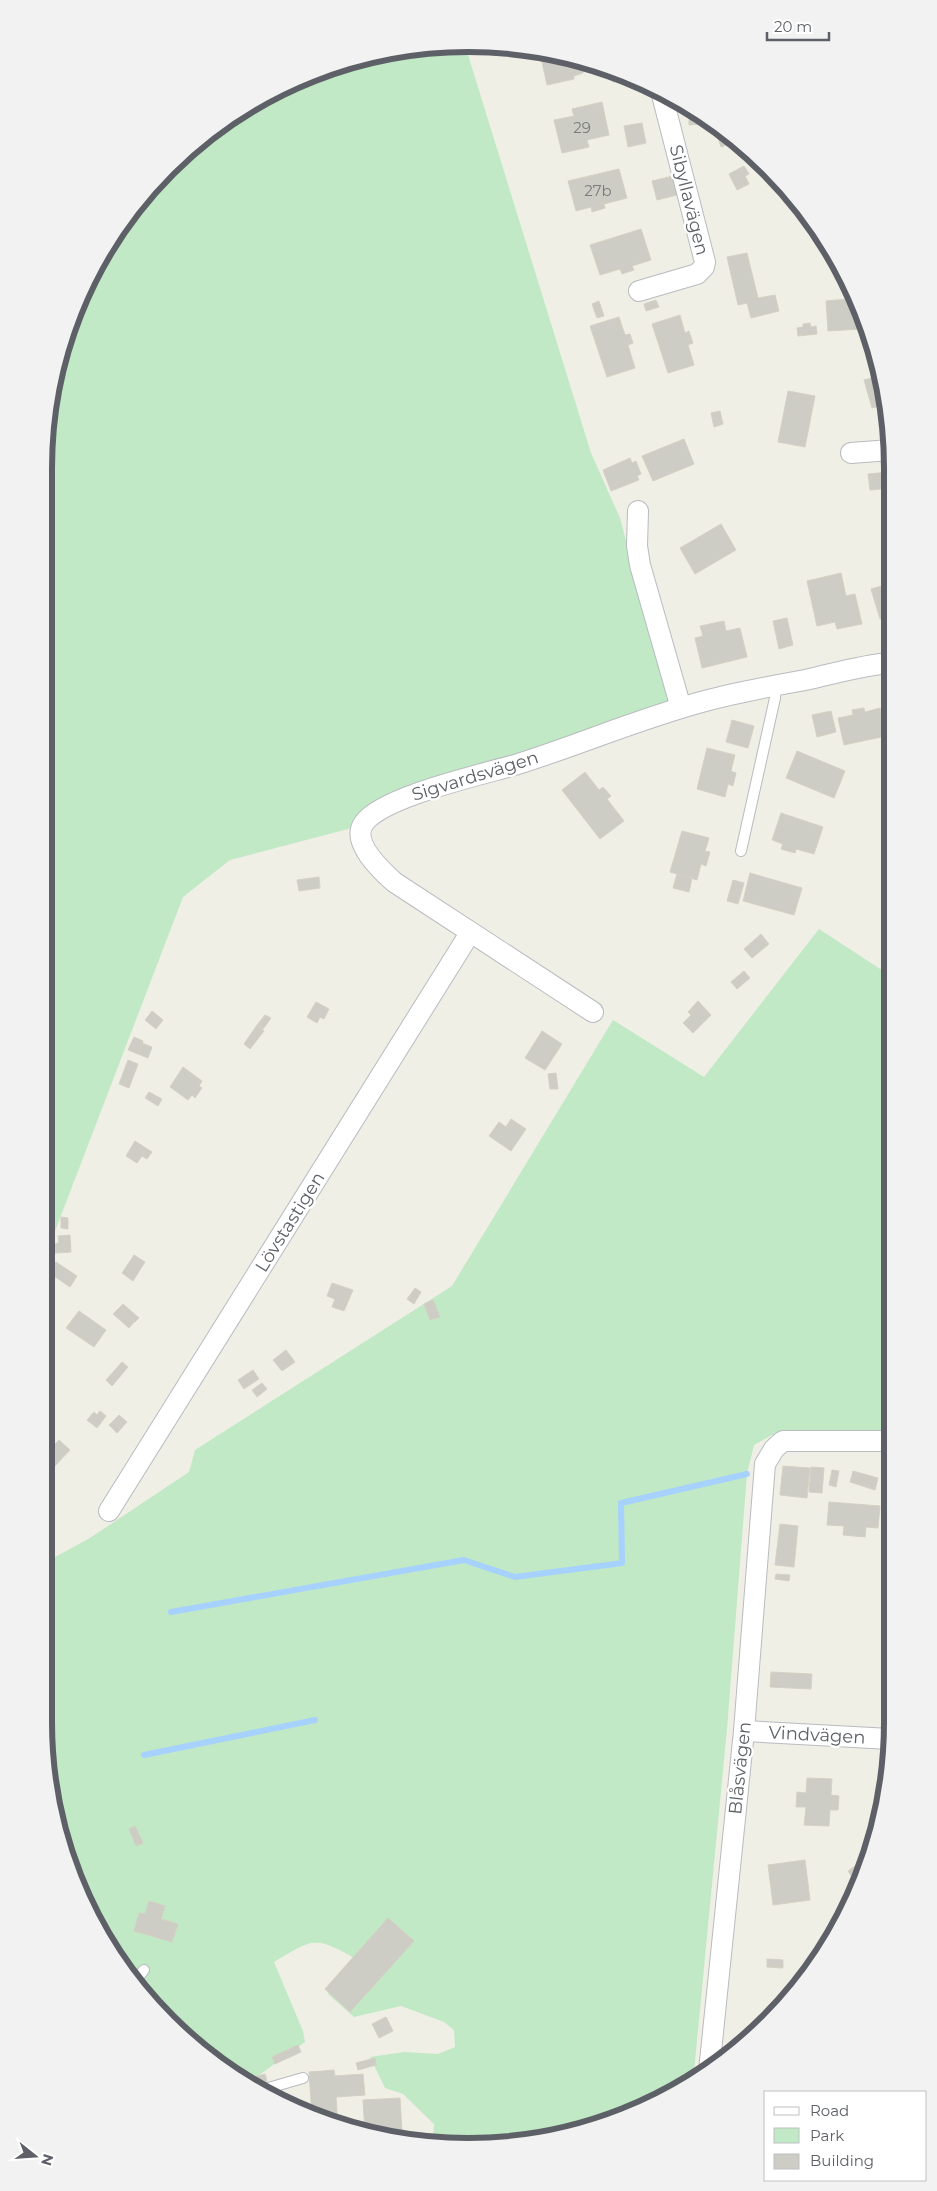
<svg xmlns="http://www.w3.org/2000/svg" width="937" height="2191" font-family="Montserrat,sans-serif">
<rect width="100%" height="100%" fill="#f0efe6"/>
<!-- green -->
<g fill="#c1e9c5">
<path d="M440,45H465L591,453L620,518L671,711L504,768L363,825L230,860L183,897L44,1260V469L66,332L101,256L149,189L210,132L280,88L358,58Z"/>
<path d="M819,929L891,976L892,1433L772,1435L754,1445L747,1474L727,1729L693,2082L681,2090L552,2139L413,2144L401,2141L433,2136L434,2124L403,2094L385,2088L370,2057L404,2052L438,2054L455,2047L454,2030L444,2022L401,2006L354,2017L328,1994L356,1959C314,1935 313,1939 274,1962L303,2031L305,2042L248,2083L149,2002L101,1935L66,1859L44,1722V1563L90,1538L189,1472L195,1450L452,1286L613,1020L704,1077Z"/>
</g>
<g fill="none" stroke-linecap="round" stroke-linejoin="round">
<!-- stream -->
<g stroke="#a7d1ff" stroke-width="6">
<path d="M171,1612L464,1560L515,1577L622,1563L621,1503L747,1474"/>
<path d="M144,1755L315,1720"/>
</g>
</g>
<!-- building -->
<g fill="#cdccc5" stroke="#d5d1c3">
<path d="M544,52L594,64L595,67L583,70V73L574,76V79L547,85L540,53Z"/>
<path d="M610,69L629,78L613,82Z"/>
<path d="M602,102L609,135L587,140L589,147L562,153L554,120L574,116L572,109Z"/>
<path d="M699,113L700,116H705L713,123L689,125V114Z"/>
<path d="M642,123L646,143L628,147L624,126Z"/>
<path d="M726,135L729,144L721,147L718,138Z"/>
<path d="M744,166L749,174L745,176L749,184L737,190L729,174Z"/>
<path d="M619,169L627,198L604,204L605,208L592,212L591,207L576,211L568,181Z"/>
<path d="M673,176L677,195L657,200L652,181Z"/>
<path d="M641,229L651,260L632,266L634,270L622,274L620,269L600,275L590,245Z"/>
<path d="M747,253L758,298L775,295L779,311L751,318L747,303L738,305L727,257Z"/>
<path d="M848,299L849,308L858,307L861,329L828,331L826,301Z"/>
<path d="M656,300L659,307L646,311L644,304Z"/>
<path d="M599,301L604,316L597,318L592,304Z"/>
<path d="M680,315L685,333L689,331L693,343L688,345L694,365L668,373L652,324Z"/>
<path d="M619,317L625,335L630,334L633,343L628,345L635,368L607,377L590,326Z"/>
<path d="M810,323L811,327L816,326L817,334L798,336L797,328L803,327V324Z"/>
<path d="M878,376L887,404L872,408L864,380Z"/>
<path d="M788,391L815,396L805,447L778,442Z"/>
<path d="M720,411L723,424L714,427L711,413Z"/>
<path d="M684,439L694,464L653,481L642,456Z"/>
<path d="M630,458L632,463L636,461L641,474L637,476L639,480L611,491L603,470Z"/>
<path d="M890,472V488L870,490L868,474Z"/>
<path d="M721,524L736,550L695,574L680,548Z"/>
<path d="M841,573L846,596L855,594L862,624L837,629L835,622L817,626L807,581Z"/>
<path d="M885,585L890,603V616L880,619L871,589Z"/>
<path d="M787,618L793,645L779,649L773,621Z"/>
<path d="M724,621L726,631L740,628L747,657L702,668L695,638L703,636L700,626Z"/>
<path d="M864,708L865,712L880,708L886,736L844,745L838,718L853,715L852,710Z"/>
<path d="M831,711L836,732L817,737L812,715Z"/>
<path d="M732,720L754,726L748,748L726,742Z"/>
<path d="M707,748L735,755L731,771L736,773L733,786L728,784L725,797L697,789Z"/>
<path d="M797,751L845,771L834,798L786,778Z"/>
<path d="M585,772L599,790L603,787L611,796L607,799L624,821L600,839L562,790Z"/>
<path d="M781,813L823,827L814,854L796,849L795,853L781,849L783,844L772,840Z"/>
<path d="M682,831L709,838L705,851L710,852L706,866L701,864L697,880L670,872Z"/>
<path d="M750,873L802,888L794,915L743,901Z"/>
<path d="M677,874L692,878L689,892L673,888Z"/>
<path d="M319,877L320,888L299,891L297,880Z"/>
<path d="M733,880L744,883L738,904L727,901Z"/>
<path d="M761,934L769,944L752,958L744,949Z"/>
<path d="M744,971L750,978L737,989L731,982Z"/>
<path d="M698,1001L711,1015L693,1033L683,1023L691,1015L688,1012Z"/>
<path d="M316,1002L329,1009L324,1019L320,1017L317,1023L307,1017Z"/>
<path d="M152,1011L163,1020L156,1029L145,1020Z"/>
<path d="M265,1015L271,1018L263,1029L257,1025Z"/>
<path d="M257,1025L264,1031L250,1049L244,1044Z"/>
<path d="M542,1031L562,1044L545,1070L525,1058Z"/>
<path d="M134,1037L143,1041L138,1054L128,1050Z"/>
<path d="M142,1043L152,1047L148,1058L138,1054Z"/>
<path d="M128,1060L138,1064L129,1088L119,1084Z"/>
<path d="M183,1067L202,1081L199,1086L202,1088L195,1098L192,1095L188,1100L170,1087Z"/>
<path d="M556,1073L558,1089H550L548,1074Z"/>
<path d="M149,1092L162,1099L158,1106L145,1098Z"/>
<path d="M511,1119L526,1129L511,1151L489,1136L499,1122L506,1127Z"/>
<path d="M135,1141L152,1152L147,1159L142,1156L137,1163L126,1156Z"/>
<path d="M61,1217L68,1218V1229L61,1228Z"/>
<path d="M70,1235L71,1252L55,1253V1244L59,1243L58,1236Z"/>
<path d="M134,1255L145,1262L133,1281L122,1273Z"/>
<path d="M56,1262L77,1276L70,1287L48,1272Z"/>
<path d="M332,1283L353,1290L344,1311L332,1307L335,1299L327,1296Z"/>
<path d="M415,1288L421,1292L414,1304L407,1299Z"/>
<path d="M433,1300L440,1317L430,1320L424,1304Z"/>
<path d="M123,1304L139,1318L135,1322L119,1308Z"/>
<path d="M119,1308L135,1321L129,1328L113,1314Z"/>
<path d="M79,1311L106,1330L94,1347L66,1328Z"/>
<path d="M286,1350L295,1362L282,1371L273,1360Z"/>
<path d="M122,1362L128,1367L112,1386L106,1380Z"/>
<path d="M253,1370L259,1379L244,1389L238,1380Z"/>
<path d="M262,1383L267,1389L257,1397L252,1390Z"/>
<path d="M100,1411L106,1416L97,1428L87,1420L94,1412L97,1415Z"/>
<path d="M119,1415L127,1422L117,1433L109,1425Z"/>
<path d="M46,1440L53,1446L59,1440L70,1450L52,1469L44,1461V1443Z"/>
<path d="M783,1466L810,1468L807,1498L780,1495Z"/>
<path d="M811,1467L824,1468L822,1493L809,1492Z"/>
<path d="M832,1470L839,1471L836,1487L829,1485Z"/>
<path d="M853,1471L878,1478L875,1490L850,1482Z"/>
<path d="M829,1502L880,1506L878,1528L866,1527L865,1537L843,1535L844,1526L827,1525Z"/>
<path d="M780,1524L798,1526L794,1567L775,1565Z"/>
<path d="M776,1574L790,1575L789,1581L775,1579Z"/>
<path d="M771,1672L812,1674L811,1689L770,1687Z"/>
<path d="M807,1778L832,1779L831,1795L839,1796L838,1810H830L829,1826L804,1825L806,1807H796L797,1792L806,1793Z"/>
<path d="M135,1826L143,1843L136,1846L129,1829Z"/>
<path d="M872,1854L871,1859L857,1884L848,1871Z"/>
<path d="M805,1860L810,1900L773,1905L768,1865Z"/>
<path d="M149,1901L165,1906L161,1919L178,1924L172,1942L134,1931L139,1913L145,1914Z"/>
<path d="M388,1918L414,1941L350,2012L325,1989Z"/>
<path d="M767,1959L783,1960V1968L767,1967Z"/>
<path d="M386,2017L393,2031L379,2038L372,2024Z"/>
<path d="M298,2045L301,2052L275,2064L272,2057Z"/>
<path d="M375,2058L376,2065L358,2070L356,2063Z"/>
<path d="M334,2070L335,2076L363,2074L365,2095L336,2097L338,2126L312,2116L309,2072Z"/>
<path d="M265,2074L267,2081L250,2085L246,2082L245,2079Z"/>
<path d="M400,2098L402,2131L365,2133L363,2100Z"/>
</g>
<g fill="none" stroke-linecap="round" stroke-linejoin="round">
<!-- lane casing -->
<g stroke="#b8bbc0" stroke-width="12">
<g id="lane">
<path d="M741,851L775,698L776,686"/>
<path d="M134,1982L144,1970"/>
<path d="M258,2091L303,2078"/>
</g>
</g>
<!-- street casing -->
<g stroke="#b8bbc0" stroke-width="22">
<g id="street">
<path d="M639,291L697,274L704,267L705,262L662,95"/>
<path d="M851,453L890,450"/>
<path d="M638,511L637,546L640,565L681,708"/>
<path d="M593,1012L394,882C382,871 350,842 364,823C383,796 485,774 518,764C581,744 641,718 705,701C738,692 772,686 805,680C833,674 862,665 890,663"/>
<path d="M109,1511L470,933"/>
<path d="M744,1731L890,1739"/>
<path d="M709,2071L744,1731L765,1464L774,1449L783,1441H892"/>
</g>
</g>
<!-- lane -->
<use href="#lane" stroke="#fff" stroke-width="10"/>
<!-- street -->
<use href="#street" stroke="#fff" stroke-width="20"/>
</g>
<g text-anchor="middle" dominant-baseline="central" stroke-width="4.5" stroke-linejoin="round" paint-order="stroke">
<!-- number labels -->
<g font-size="15" fill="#797c7e">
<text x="582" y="127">29</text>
<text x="598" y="190">27b</text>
</g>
<!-- street labels -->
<g font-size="18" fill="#5d6167" stroke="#fff">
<text transform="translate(689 200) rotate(76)">Sibyllavägen</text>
<text transform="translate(475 776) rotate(-17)">Sigvardsvägen</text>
<text transform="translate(290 1222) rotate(-58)">Lövstastigen</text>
<text transform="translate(817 1735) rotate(3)">Vindvägen</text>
<text transform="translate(740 1768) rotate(-84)">Blåsvägen</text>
</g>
</g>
<!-- crop -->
<path d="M0 0H937V2191H0ZM468 52H468A416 416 0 0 1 884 468V1722A416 416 0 0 1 468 2138H468A416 416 0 0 1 52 1722V468A416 416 0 0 1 468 52Z" fill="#f2f2f3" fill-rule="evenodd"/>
<path fill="none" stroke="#5d6167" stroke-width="6" d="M468 52H468A416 416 0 0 1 884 468V1722A416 416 0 0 1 468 2138H468A416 416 0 0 1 52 1722V468A416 416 0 0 1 468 52Z"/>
<!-- legend -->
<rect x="764" y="2091" width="162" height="90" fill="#ffffff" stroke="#bec0c2"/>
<rect x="774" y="2107" width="25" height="8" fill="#ffffff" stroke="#bec0c2"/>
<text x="810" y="2116" font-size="15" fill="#5d6167">Road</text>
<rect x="774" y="2128" width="25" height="15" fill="#c1e9c5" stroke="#bec0c2"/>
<text x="810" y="2141" font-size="15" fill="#5d6167">Park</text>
<rect x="774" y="2154" width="25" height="15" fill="#cdccc5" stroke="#bec0c2"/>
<text x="810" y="2166" font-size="15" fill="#5d6167">Building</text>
<!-- north arrow -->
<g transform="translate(35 2156) rotate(107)" stroke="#ffffff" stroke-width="4" paint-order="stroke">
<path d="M0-4L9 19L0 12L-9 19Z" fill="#5d6167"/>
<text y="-8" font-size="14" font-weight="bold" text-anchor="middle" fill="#5d6167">N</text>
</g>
<!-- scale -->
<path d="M767 32v8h62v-8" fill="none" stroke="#5d6167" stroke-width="2.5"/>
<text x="774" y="32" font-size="15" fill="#5d6167" stroke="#ffffff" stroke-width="4" paint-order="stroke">20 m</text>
</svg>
